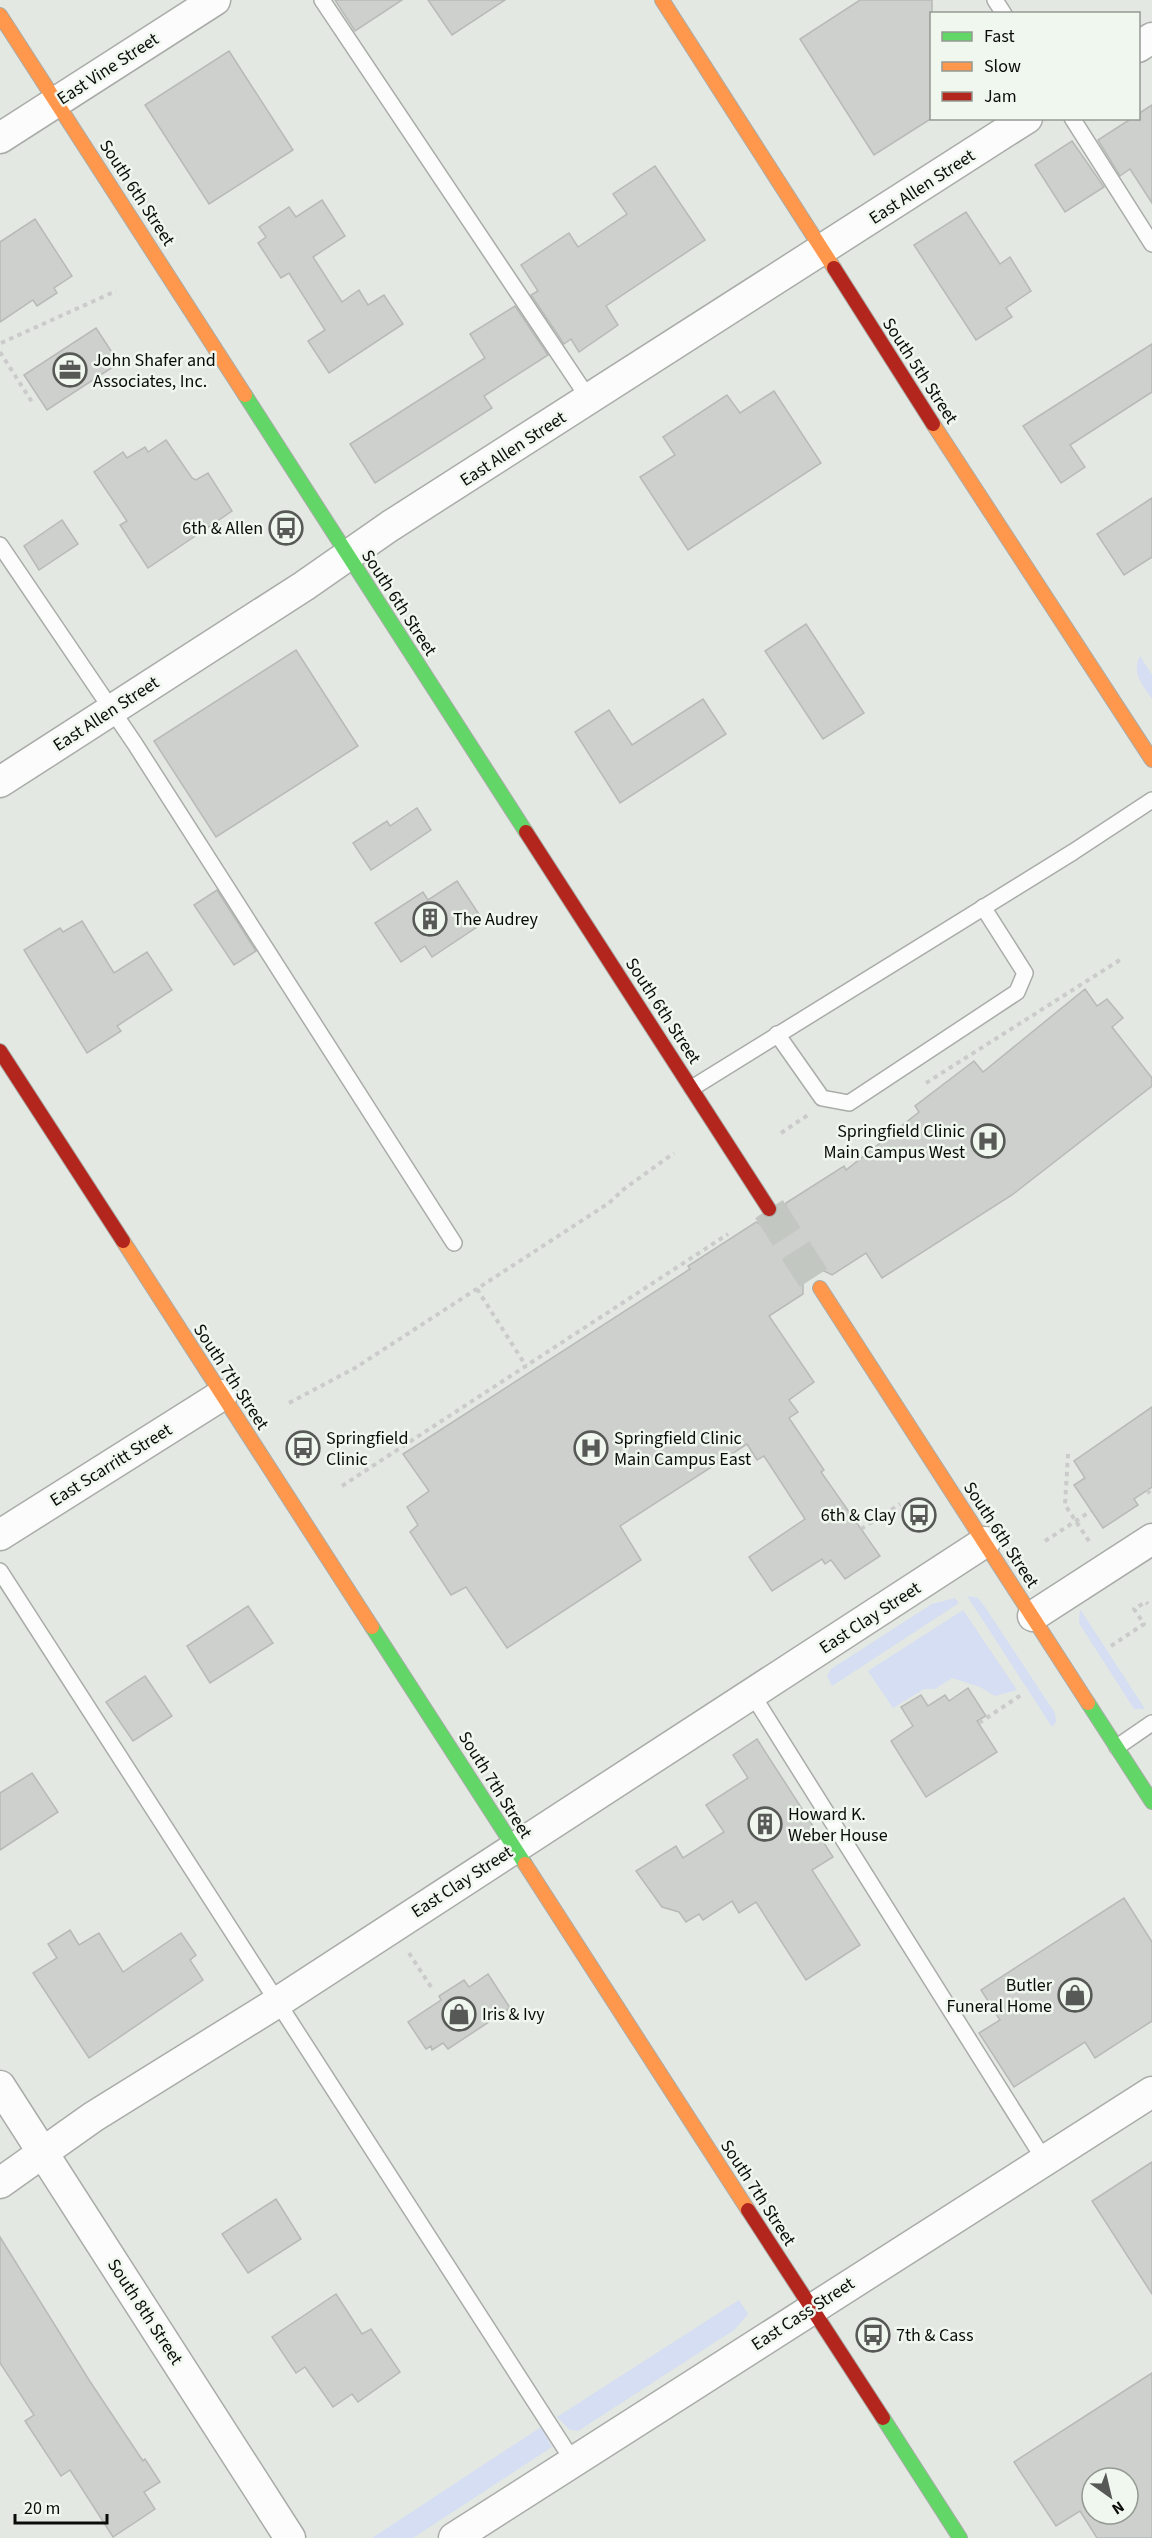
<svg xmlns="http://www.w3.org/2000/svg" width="1152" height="2538" font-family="'Source Sans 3',sans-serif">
<rect width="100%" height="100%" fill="#e4e8e3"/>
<!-- green -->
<g fill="#d5def2">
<path d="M1140,656L1152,675V699C1143,685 1131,673 1140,656Z"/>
<path d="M967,1596L978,1598L985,1607L1055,1713L1056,1722L1052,1727Z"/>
<path d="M955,1598L959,1603L832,1686L827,1676L831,1669L932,1604Z"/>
<path d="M1080,1609L1145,1709H1134L1079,1623Z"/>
<path d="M963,1610L1017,1690L995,1696L980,1687L952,1678L935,1689H924L893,1708L868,1671Z"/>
<path d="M739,2300L748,2314L734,2330L578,2431L570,2430L557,2417Z"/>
<path d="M541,2427L552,2447L413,2538H372Z"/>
</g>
<!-- building -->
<g fill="#cdd0cd" stroke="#b7bab6" stroke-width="1.5" fill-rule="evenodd">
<path d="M335,0H402L355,31Z"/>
<path d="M428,0H505L452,35Z"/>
<path d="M860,0H932V118L874,155L800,39Z"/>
<path d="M229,51L293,150L209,204L145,105Z"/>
<path d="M1152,105V203L1130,169L1120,176L1098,140L1132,118H1138V114Z"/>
<path d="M1072,141L1104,187L1065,212L1035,165Z"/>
<path d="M655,166L705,240L606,306L618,325L579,352L571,339L564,344L531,295L538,291L521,265L569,233L578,247L627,214L613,194Z"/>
<path d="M322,200L345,236L313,257L342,302L359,290L368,305L384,295L403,324L329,373L308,341L325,330L289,273L281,278L258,243L266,237L259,227L289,207L296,217Z"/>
<path d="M966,212L1000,264L1010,257L1031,291L1006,308L1012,317L976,340L914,245Z"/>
<path d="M35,219L72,276L54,288L57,293L37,306L33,300L0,322V242Z"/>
<path d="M515,306L548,355L484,396L492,408L375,483L350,444L485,358L470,334Z"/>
<path d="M96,328L119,363L47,410L24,375Z"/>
<path d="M1152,344V392L1070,445L1085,467L1061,483L1023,426Z"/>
<path d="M774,391L821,463L688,550L640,477L675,455L663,437L727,395L740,413Z"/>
<path d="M166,440L192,478L196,480L208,473L232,511L148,568L120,525L127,521L94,472L123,452L127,458L145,447L148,452Z"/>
<path d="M1152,498V557L1124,575L1097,534Z"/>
<path d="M62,520L78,544L39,570L24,546Z"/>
<path d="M806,624L864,713L823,739L765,651Z"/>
<path d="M296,650L358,746L216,837L154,741Z"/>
<path d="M703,699L726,734L620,803L575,732L609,710L632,745Z"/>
<path d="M417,808L431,830L371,870L353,843L387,821L390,826Z"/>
<path d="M457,881L480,916L477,927L432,957L425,946L401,962L375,923L423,892L428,900Z"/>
<path d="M217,890L256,951L234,965L194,905Z"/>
<path d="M82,921L114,973L147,952L172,990L117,1026L121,1031L87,1053L24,950L60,928L63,932Z"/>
<path d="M1085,989L1097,1006L1107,999L1123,1018L1112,1027L1152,1078V1086L1012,1195L882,1278L866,1253L832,1275L820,1269L809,1273L803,1280V1294L769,1316L814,1382L789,1400L798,1412L789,1418L824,1470L821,1472L880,1556L845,1579L831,1560L825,1564L822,1559L772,1591L749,1557L805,1519L764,1456L757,1460L747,1444L620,1526L641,1560L507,1648L466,1587L451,1595L410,1532L418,1525L407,1507L429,1491L403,1454L690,1269L688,1266L756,1222L769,1228L780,1224L786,1217V1203L844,1166L846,1170L919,1112L915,1106L974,1061L983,1072Z"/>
<path d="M1152,1407V1487L1134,1499L1138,1505L1103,1528L1074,1485L1085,1478L1074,1461Z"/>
<path d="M248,1606L273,1643L210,1683L187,1646Z"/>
<path d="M145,1676L172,1716L133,1741L106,1702Z"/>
<path d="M968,1688L986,1716L977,1721L997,1752L926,1797L891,1741L913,1726L901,1707L921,1695L928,1706L945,1695L949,1701Z"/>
<path d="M757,1739L833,1857L812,1870L860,1945L806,1980L756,1902L739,1913L732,1901L703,1920L699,1914L686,1922L679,1912L662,1907L636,1871L676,1846L683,1858L724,1832L706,1805L748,1778L733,1755Z"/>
<path d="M32,1773L58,1812L0,1850V1793Z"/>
<path d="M1124,1898L1152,1942V2021L1095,2058L1085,2042L1014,2087L979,2033L1000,2020L981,1990Z"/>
<path d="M70,1930L79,1945L99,1933L123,1972L181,1933L196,1955L190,1960L203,1980L89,2058L33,1973L57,1958L48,1944Z"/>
<path d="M488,1974L510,2008L448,2049L443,2043L432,2050L431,2046L426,2049L408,2022L441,2000L439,1996L464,1980L469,1987Z"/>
<path d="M1152,2162V2294L1092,2201Z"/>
<path d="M276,2199L301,2239L248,2273L222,2234Z"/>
<path d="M0,2237L89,2380L143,2461L145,2459L160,2482L144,2492L155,2509L113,2537L70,2470L61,2476L25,2421L34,2415L0,2363Z"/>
<path d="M336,2294L362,2334L371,2329L400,2372L358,2402L352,2394L333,2407L305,2367L296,2373L272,2337Z"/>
<path d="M1152,2373V2538H1097L1080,2511L1056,2526L1014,2462ZM1092,2478H1128V2514H1092Z"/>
</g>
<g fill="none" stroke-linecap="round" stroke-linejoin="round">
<!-- primary-tunnel -->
<path stroke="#c3c7c2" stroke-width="33" stroke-dasharray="33 16" stroke-linecap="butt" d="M769,1209L820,1288"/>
<!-- lane casing -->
<g stroke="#a9aca8" stroke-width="18">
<g id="lane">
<path d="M322,0L589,399"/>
<path d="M995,0L1004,14"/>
<path d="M1072,118L1152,244"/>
<path d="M0,545L135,744L454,1243"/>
<path d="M777,1034L822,1098L849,1103L1017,992L1025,973L983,907"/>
<path d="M692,1088L1073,852L1152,800"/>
<path d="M0,1571L573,2461"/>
<path d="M752,1694L1045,2161"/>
<path d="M1117,1747L1152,1723"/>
</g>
</g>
<!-- street casing -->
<g stroke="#a9aca8" stroke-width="33">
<g id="street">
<path d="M1138,47L1152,38"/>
<path d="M0,138L215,0"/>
<path d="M0,782L304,586L390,526L1027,118"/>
<path d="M0,1535L222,1395"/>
<path d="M1033,1616L1152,1539"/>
<path d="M0,2086L290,2538"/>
<path d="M0,2183L93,2117L278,2002L985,1542"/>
<path d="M454,2538L1152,2092"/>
</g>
</g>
<!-- fast casing -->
<g stroke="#a9aca8" stroke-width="16">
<g id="fast">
<path d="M245,395L526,832"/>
<path d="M372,1627L525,1864"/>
<path d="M1088,1703L1152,1802"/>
<path d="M883,2418L960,2538"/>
</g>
</g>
<!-- slow casing -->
<g stroke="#a9aca8" stroke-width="16">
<g id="slow">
<path d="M662,0L834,268"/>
<path d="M0,15L245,395"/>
<path d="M933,424L1152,760"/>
<path d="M123,1241L372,1627"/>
<path d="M820,1288L1088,1703"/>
<path d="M525,1864L748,2210"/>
</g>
</g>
<!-- jam casing -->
<g stroke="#a9aca8" stroke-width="16">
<g id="jam">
<path d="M834,268L933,424"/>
<path d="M526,832L769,1209"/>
<path d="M0,1051L123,1241"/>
<path d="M748,2210L883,2418"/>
</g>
</g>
<!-- path -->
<g stroke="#cacbca" stroke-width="4" stroke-dasharray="4.5 4.5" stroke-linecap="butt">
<path d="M1,343L116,291"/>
<path d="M0,352L32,402"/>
<path d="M926,1083L1123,958"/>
<path d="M781,1133L808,1115"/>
<path d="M477,1289L526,1366"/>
<path d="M289,1403L355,1368L609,1203L624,1189L674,1153"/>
<path d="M1068,1454L1065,1505L1091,1544"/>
<path d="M342,1486L728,1234"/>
<path d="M1147,1490L1152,1496"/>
<path d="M861,1529L900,1504"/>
<path d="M1045,1541L1091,1511"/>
<path d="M1111,1646L1144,1624L1134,1609L1146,1602L1148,1604"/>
<path d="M979,1723L1024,1693"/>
<path d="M409,1953L433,1990"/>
</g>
<!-- lane -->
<use href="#lane" stroke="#fbfcfb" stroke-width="15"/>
<!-- street -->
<use href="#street" stroke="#fbfcfb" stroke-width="30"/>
<!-- fast -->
<use href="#fast" stroke="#63d668" stroke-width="14"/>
<!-- slow -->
<use href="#slow" stroke="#ff974d" stroke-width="14"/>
<!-- jam -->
<use href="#jam" stroke="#b3261e" stroke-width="14"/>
</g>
<!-- icons -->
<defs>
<g id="office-ring" transform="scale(1.725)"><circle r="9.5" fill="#f0f7ef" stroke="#565955" stroke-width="1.5"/><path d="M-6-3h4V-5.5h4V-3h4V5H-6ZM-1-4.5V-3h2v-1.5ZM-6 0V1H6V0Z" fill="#565955"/></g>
<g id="bus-ring" transform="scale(1.725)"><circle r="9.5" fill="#f0f7ef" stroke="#565955" stroke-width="1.5"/><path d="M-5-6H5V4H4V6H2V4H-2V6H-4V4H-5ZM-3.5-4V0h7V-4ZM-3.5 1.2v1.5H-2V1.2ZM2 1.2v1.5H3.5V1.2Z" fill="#565955"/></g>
<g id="building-ring" transform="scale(1.725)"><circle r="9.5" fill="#f0f7ef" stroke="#565955" stroke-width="1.5"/><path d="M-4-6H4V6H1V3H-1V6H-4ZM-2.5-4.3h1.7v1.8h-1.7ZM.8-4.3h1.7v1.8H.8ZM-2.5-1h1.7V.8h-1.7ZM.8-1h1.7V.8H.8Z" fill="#565955"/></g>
<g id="hospital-ring" transform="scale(1.725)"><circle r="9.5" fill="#f0f7ef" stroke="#565955" stroke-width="1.5"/><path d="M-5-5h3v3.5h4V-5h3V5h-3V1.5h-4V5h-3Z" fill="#565955"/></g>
<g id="shop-ring" transform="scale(1.725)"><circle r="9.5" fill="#f0f7ef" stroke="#565955" stroke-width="1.5"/><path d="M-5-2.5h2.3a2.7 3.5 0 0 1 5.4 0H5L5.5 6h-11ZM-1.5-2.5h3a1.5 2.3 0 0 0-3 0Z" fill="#565955"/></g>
</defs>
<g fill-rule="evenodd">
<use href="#office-ring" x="70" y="370"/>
<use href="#bus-ring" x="286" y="528"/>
<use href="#building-ring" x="430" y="919"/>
<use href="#hospital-ring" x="988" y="1141"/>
<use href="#bus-ring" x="303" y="1448"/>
<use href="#hospital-ring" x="591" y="1448"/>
<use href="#bus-ring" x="919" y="1515"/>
<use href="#building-ring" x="765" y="1824"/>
<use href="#shop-ring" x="1075" y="1995"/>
<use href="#shop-ring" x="459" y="2014"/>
<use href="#bus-ring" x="873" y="2335"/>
</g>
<g text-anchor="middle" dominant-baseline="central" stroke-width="5" stroke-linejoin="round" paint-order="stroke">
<!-- street labels -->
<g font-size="18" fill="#0a0c09" stroke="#f0f7ef">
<text transform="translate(108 69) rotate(-33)">East Vine Street</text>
<text transform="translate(922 187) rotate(-33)">East Allen Street</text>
<text transform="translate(137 193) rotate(57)">South 6th Street</text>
<text transform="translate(920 371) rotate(57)">South 5th Street</text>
<text transform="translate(513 449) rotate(-33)">East Allen Street</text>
<text transform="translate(399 603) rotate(57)">South 6th Street</text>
<text transform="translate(106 714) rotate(-33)">East Allen Street</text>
<text transform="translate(663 1011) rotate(57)">South 6th Street</text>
<text transform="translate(231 1377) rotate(57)">South 7th Street</text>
<text transform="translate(111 1465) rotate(-32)">East Scarritt Street</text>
<text transform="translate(1001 1535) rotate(57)">South 6th Street</text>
<text transform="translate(870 1618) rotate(-33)">East Clay Street</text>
<text transform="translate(495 1785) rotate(58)">South 7th Street</text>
<text transform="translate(462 1882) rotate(-33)">East Clay Street</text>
<text transform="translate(758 2193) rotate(57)">South 7th Street</text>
<text transform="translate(145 2312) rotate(57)">South 8th Street</text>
<text transform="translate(803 2314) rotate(-33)">East Cass Street</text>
</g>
<!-- poi labels -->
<g font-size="18" fill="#0a0c09" stroke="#f0f7ef" text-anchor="start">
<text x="93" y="360">John Shafer and<tspan x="93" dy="21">Associates, Inc.</tspan></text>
<text x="263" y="528" text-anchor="end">6th &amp; Allen</text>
<text x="453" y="919">The Audrey</text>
<text x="965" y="1131" text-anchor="end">Springfield Clinic<tspan x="965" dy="21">Main Campus West</tspan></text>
<text x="326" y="1438">Springfield<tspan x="326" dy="21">Clinic</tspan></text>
<text x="614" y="1438">Springfield Clinic<tspan x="614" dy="21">Main Campus East</tspan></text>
<text x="896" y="1515" text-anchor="end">6th &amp; Clay</text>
<text x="788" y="1814">Howard K.<tspan x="788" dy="21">Weber House</tspan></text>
<text x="1052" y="1985" text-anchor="end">Butler<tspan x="1052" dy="21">Funeral Home</tspan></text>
<text x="482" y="2014">Iris &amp; Ivy</text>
<text x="896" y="2335">7th &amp; Cass</text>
</g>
</g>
<!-- legend -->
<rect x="930" y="12" width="210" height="108" fill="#f0f7ef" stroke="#949993" stroke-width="1.5"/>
<rect x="942" y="32" width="30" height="9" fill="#63d668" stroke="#949993" stroke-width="1.5"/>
<text x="984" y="42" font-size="18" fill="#0a0c09">Fast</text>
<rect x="942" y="62" width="30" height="9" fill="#ff974d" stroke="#949993" stroke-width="1.5"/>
<text x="984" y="72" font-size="18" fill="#0a0c09">Slow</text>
<rect x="942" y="92" width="30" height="9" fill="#b3261e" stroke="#949993" stroke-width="1.5"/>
<text x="984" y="102" font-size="18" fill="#0a0c09">Jam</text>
<!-- north arrow -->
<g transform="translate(1110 2496) rotate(146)"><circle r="28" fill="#f0f7ef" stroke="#949993" stroke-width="1.5"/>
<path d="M0-4.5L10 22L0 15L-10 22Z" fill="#565955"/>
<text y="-9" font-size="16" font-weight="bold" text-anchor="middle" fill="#0a0c09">N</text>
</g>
<!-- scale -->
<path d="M15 2514v9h92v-9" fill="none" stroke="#0a0c09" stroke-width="3"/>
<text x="24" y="2514" font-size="18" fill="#0a0c09" stroke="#f0f7ef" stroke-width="4.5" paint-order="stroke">20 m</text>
</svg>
